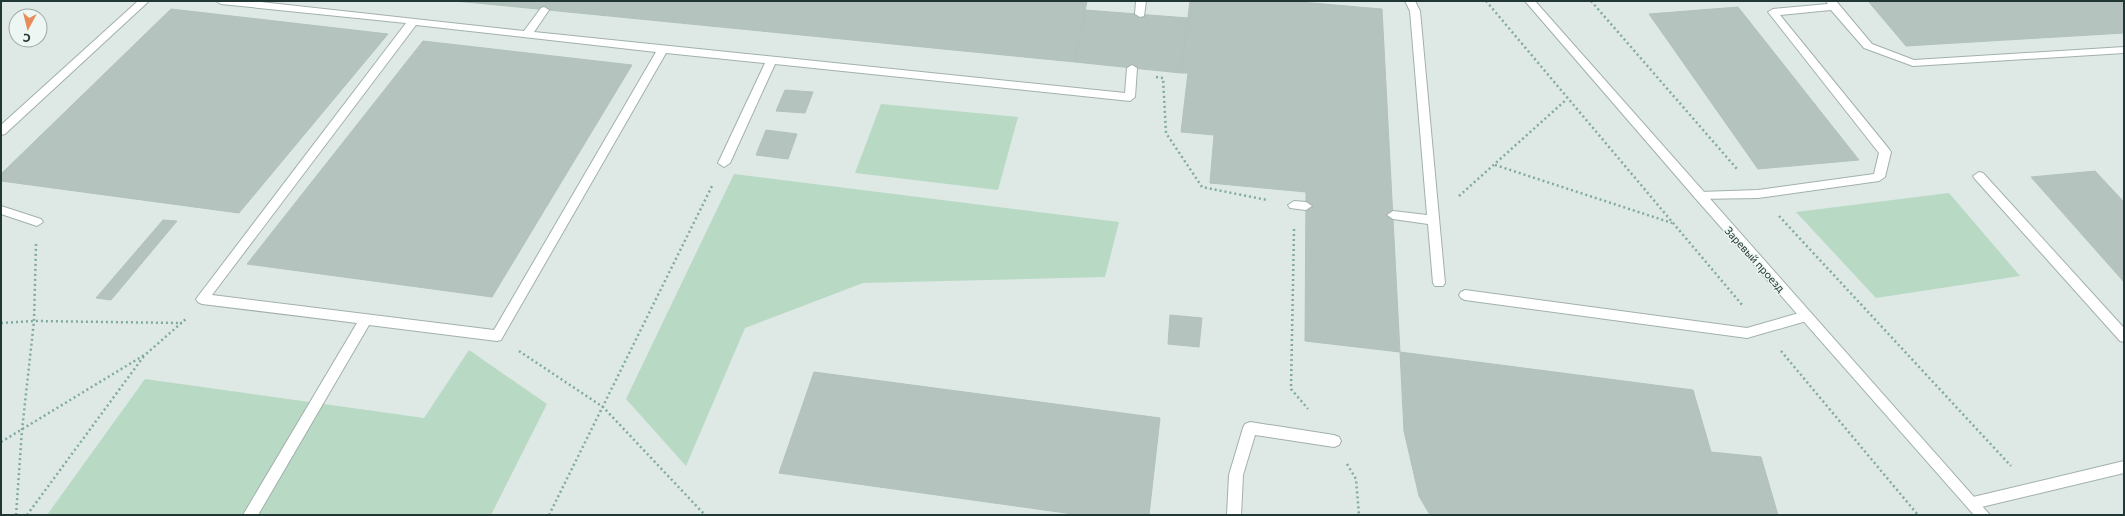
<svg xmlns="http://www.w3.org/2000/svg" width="2125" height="516" font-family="Commissioner,sans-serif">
<rect width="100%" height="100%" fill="#dee9e5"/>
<!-- green -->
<g fill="#b8d9c4">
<path d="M881,104L1018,117L998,190L855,173Z"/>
<path d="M734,174L1119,222L1105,277L863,283L745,328L686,466L626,399Z"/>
<path d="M1949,193L2020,276L1876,298L1796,212Z"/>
<path d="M469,350L547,404L491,515H47L145,379L424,418Z"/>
</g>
<!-- building -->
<g fill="#b4c3be" stroke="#b1c2bc">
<path d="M454,1H489L487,4Z"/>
<path d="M489,1H1087L1075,62L487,4Z"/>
<path d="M1190,1H1289L1382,9L1400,352L1305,341L1306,192L1210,183L1214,135L1181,132L1188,73H1181Z"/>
<path d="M1868,1H2124V33L1906,46Z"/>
<path d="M1738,7L1859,160L1758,169L1649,14Z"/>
<path d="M171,9L388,34L239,213L1,181V174Z"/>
<path d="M1085,10L1188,18L1181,73L1075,62Z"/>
<path d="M423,41L632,65L492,297L247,264Z"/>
<path d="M785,90L813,92L805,113L776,111Z"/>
<path d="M766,130L797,134L788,159L756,155Z"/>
<path d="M2095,171L2124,202V282L2031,177Z"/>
<path d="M163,220L177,221L111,300L96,298Z"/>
<path d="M1170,315L1202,318L1199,347L1168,344Z"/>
<path d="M1400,352L1693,390L1711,452L1761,457L1778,515H1430L1419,496L1404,431Z"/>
<path d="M814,372L1160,418L1149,515H1080L779,473Z"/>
</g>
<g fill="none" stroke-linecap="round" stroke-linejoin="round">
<!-- service casing -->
<g stroke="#a2b0ac" stroke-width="2">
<g id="service">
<path d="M138,1H149L5,134L1,135V125Z"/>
<path d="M216,1H251L524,31L541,8L544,7L549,10L534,32L1125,93L1127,68L1132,65L1137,68L1135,97L1130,101L775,64L730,163L724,167L718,163L765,63L666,53L501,340L497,341L369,325L258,515H243L357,323L202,304L198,302L196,299L406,23L221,4ZM416,25L656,52L494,330L212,295Z"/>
<path d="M1136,1H1146L1144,16L1140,17L1135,14Z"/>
<path d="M1405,1H1415L1420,11L1445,283L1443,286H1435L1433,283L1428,224L1393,219L1387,215L1393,211L1427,215L1410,11Z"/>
<path d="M1826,1H1836L1872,44L1914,60L2124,47V53L1913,66L1864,48L1831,10L1780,15L1889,149L1891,152L1885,177L1879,181L1758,198L1696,199L1694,196L1696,193L1700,192L1758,190L1874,174L1879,153L1768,12L1773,9L1828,4Z"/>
<path d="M1979,172L1983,173L2124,328V342L2120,341L1975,179L1973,176Z"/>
<path d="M1294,201L1306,202L1312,206L1306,210L1290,208L1288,205Z"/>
<path d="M1,206L41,219L43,222L37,226L1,214Z"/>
<path d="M1465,290L1747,328L1806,311L1810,312L1812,316L1810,320L1747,338L1465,300L1461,298L1459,295L1461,292Z"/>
<path d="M1250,422L1334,435L1339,437L1341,441L1339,445L1334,447L1255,435L1243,475L1241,515H1227L1229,475L1243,428L1245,424Z"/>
<path d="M2124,461V473L1973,509L1968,507L1966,503L1968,499L1973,497Z"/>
</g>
</g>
<!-- minor casing -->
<g stroke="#a2b0ac" stroke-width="2">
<path id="minor" d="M1525,1H1535L1990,515H1974L1696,199Z"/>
</g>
<!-- path -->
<g stroke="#80aaa1" stroke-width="2.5" stroke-dasharray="2 3" stroke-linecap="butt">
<path d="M1486,1L1743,306"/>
<path d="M1591,1L1737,169"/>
<path d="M1156,77L1163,78L1166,133L1202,187L1267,200"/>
<path d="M1495,165L1672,223"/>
<path d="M1459,196L1567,99"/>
<path d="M1779,216L2011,466"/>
<path d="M1294,229L1291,389L1308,409"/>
<path d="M1,323L34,321L182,323"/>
<path d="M519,351L603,407L705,515"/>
<path d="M1781,351L1918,515"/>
<path d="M1,442L146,354L187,318"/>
<path d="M1347,464L1356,479L1359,515"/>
<path d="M16,515L22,430L34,321L36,244"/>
<path d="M27,515L144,356"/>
<path d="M549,515L713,184"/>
</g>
<!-- service -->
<use href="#service" fill="#fff" fill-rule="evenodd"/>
<!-- minor -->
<use href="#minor" fill="#fff" fill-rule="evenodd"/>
</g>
<g text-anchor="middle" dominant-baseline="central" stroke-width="3" stroke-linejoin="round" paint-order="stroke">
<!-- street labels -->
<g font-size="11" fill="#213733" stroke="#eef6f3">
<text transform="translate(1755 259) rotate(48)">Заревый проезд</text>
</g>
</g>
<!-- border -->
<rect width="2125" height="516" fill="none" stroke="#213733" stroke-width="4"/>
<!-- north arrow -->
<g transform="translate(28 28) rotate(187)"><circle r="19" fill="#eef6f3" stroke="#9caaa6"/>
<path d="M0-3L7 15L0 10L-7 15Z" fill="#e88c5c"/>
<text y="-6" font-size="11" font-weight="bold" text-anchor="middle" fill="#213733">С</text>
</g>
</svg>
